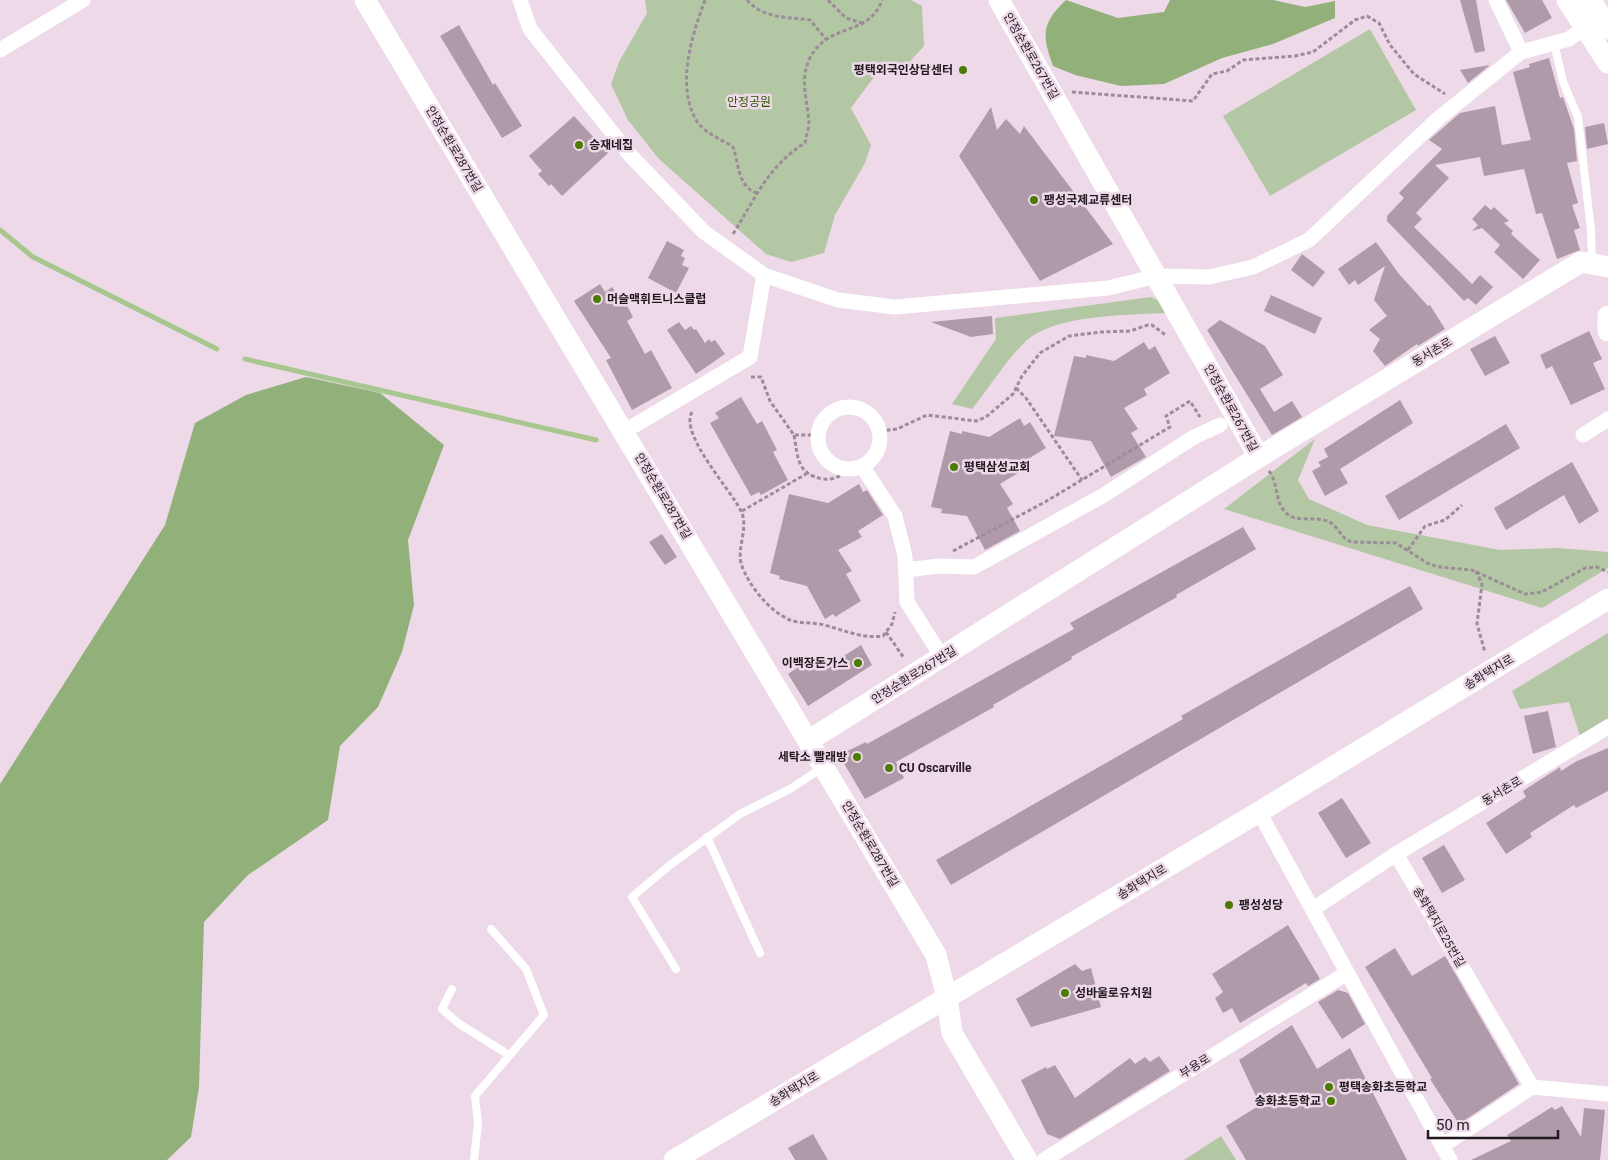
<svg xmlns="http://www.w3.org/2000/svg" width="1608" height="1160" font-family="Roboto,'Noto Sans KR',sans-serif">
<rect width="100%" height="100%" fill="#eed9e9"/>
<!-- green -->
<g fill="#b4c7a4">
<path d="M645,0H911L922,6L924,46L903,69L877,73L851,108L871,145L865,163L835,215L824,253L791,262L766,254L658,158L628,120L611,84L619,62L647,13Z"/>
<path d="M1370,29L1416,110L1270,196L1223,116Z"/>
<path d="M1151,297L1158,300L1167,313C1129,315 1052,314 1024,343C1005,362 989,388 972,409L952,404L996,339L995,318Z"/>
<path d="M1315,439L1298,480L1309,499L1367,525L1500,550L1558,548L1608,552V568L1542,608L1224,509Z"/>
<path d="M1608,633V718L1580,736L1569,702L1520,709L1512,691Z"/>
<path d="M1221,1136L1236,1160H1184Z"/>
</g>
<!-- forest -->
<g fill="#92b079">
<path d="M1066,0L1118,18L1164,12L1170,0H1273L1305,7L1335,1V18L1273,44L1222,58L1164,84L1121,86L1075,75L1053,66C1042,35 1041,24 1066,0Z"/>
<path d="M306,377L380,393L444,445L408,540L414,605L402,652L378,707L340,746L328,820L248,875L204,922L199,1087L191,1137L167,1160H0V784L165,525L195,423L246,395Z"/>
</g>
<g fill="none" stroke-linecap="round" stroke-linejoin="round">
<!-- stream -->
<g stroke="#a8c78e" stroke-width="5">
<path d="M0,230L33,257L217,349"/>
<path d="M245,359L596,440"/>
</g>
</g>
<!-- building -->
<g fill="#ae9aa9">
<path d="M1460,0H1476L1485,51L1475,53Z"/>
<path d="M1506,0H1542L1552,18L1525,33Z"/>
<path d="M459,25L493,85L495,83L522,126L502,138L440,36Z"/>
<path d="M1549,58L1560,98L1563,97L1574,129L1577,161L1567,163L1578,203L1572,205L1580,228L1574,230L1580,250L1557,259L1542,213L1536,214L1524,169L1484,176L1480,157L1435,165L1449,178L1416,213L1422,219L1414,227L1472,284L1480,275L1493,287L1476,305L1468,298L1464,301L1387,221V216L1404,198L1399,193L1442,149L1429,140L1460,113L1495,106L1502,145L1531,140L1513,72L1530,67L1529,64Z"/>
<path d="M1490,65L1468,83L1460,70Z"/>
<path d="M991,107L997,130L1006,119L1020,134L1024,126L1113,244L1040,281L959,156Z"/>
<path d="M574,116L608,153L562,196L551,184L549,186L538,174L542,171L529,156Z"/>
<path d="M1604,123L1608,144L1587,149L1585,127Z"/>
<path d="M1485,205L1491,210L1494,207L1509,221L1504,223L1513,231L1511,234L1540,260L1523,279L1494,252L1500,245L1482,228L1472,231L1478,225L1472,219Z"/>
<path d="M667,241L684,250L681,256L685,258L682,265L689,268L676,293L648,278Z"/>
<path d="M1376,242L1399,274L1428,306L1430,305L1445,329L1418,346L1417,344L1385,366L1373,351L1380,339L1369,330L1387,316L1374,300L1385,266L1358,285L1355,280L1349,285L1338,269Z"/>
<path d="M1302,254L1325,272L1313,287L1291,270Z"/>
<path d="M600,284L605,292L612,287L620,298L622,296L633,317L627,321L645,354L651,350L672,388L632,410L606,360L611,358L574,301Z"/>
<path d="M1271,295L1322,318L1315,334L1264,311Z"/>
<path d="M992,316L993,334L971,337L931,322Z"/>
<path d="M1220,320L1265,346L1283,375L1260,389L1274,412L1292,401L1302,417L1272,435L1207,330Z"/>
<path d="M679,322L685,330L691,326L694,330L696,329L705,343L709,339L711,342L715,340L725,354L696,374L667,330Z"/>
<path d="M1589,331L1602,359L1593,363L1605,389L1571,405L1552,366L1546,369L1540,355Z"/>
<path d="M1495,336L1510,363L1485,376L1470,349Z"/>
<path d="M1144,342L1149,350L1155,346L1170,373L1144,389L1147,395L1124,408L1138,429L1131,433L1146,457L1111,477L1091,441L1054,436L1074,356L1086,358V355L1114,361Z"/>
<path d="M741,397L757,424L762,421L777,450L773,452L788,480L761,495L759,492L751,496L710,423L719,418L715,413Z"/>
<path d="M1400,400L1413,423L1340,469L1348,483L1325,496L1312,471L1321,466L1318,462L1328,457L1324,449Z"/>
<path d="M1020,418L1024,426L1030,422L1046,448L1020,464L1023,470L1000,484L1013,504L1007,508L1020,531L985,550L967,516L941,513L942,509L931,507L950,431L962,434V431L989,437Z"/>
<path d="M1506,424L1520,448L1399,520L1385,496Z"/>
<path d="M1572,462L1599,511L1579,524L1564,495L1506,530L1494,508Z"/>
<path d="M859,484L863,492L867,490L883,515L858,531L862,537L838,550L852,571L846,574L861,601L835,617L833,614L825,619L807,586L779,579L780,576L770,573L789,494L828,503Z"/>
<path d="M1243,527L1256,549L1176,595L1177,597L1071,657L1072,659L993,705L994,707L896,762L904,778L865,799L839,755L866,742L867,744L1074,629L1070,623Z"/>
<path d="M662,534L677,557L665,565L649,542Z"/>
<path d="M1410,586L1423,609L951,885L936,860L1183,719L1181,716Z"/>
<path d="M861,645L872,665L808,706L788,674L816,655L822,662L832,655L836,661Z"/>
<path d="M1548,711L1556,747L1533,754L1524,716Z"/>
<path d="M1608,748V791L1576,808L1574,805L1530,833L1532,837L1506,854L1486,823L1526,797L1523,791L1560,767L1561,771L1577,761Z"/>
<path d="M1342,798L1371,843L1346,858L1318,813Z"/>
<path d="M1444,845L1465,880L1442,893L1422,858Z"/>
<path d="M1288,925L1320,979L1308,986L1306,983L1240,1023L1232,1008L1223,1013L1215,998L1223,992L1212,974Z"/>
<path d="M1395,948L1412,976L1445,956L1519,1084L1459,1124L1430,1079L1432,1078L1365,967Z"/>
<path d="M1075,964L1082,971L1091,968L1101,1007L1031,1027L1016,999Z"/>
<path d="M1338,990L1348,993L1365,1024L1342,1039L1318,1002Z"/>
<path d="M1292,1025L1317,1069L1350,1048L1407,1160H1246L1226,1126L1260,1105L1239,1060Z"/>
<path d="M1159,1056L1170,1071L1060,1139L1047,1134L1021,1080L1046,1067L1047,1069L1055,1065L1075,1098L1130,1058L1135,1064L1145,1057L1150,1062Z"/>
<path d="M1562,1106L1581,1137L1584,1108L1605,1110L1600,1160H1471L1511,1141L1507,1135L1552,1107L1555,1110Z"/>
<path d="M813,1134L828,1160H795L788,1148Z"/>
</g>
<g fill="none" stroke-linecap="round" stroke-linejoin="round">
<!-- path -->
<g stroke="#9b8c97" stroke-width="3" stroke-dasharray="4 2.5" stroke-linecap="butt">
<path d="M705,0C692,35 676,84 696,120C704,133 721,139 733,147C739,162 737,187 757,193"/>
<path d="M747,0C763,19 789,17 810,20L826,39"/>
<path d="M828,0L846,18L862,23"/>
<path d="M1072,92L1193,101L1212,74L1227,71L1243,60L1295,56L1313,52L1355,20L1367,16L1379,23L1390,45L1414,74L1445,94"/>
<path d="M733,234C755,199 768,166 805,143C806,136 809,128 809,121C807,100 800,80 809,60C827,21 869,38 882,0"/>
<path d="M751,377H761L770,401L794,435H819"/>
<path d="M1016,388L1026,398L1082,480"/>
<path d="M692,412C679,434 731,490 741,511C749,527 737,547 741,563C748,585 769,611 790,620C801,624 813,622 824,625C844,630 862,639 883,636L892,624L895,612"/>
<path d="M880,431L897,429L927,415L976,421L986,417L1013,394L1022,376L1040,353L1069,336L1101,332L1130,331L1148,325H1152L1167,336"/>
<path d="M794,435C798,458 797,475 824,479C833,480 842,476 848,470"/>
<path d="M1269,471C1279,484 1274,501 1286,513C1296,523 1314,516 1327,521C1339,525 1340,539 1352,542L1396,543L1427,563L1438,567L1472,570L1525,594L1542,592L1585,568L1597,567L1608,572"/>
<path d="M742,511L806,474"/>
<path d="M1408,550L1425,526L1445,520L1462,505"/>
<path d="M953,551L1045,502L1170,427L1166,416L1190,401L1200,417"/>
<path d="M1476,571L1482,584L1477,624L1485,652"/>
<path d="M886,632L904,658"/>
</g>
<!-- lane -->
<g stroke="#fff" stroke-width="8">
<path d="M1554,43L1563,82L1578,117L1591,230L1592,261"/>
<path d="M707,837L760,953"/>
<path d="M676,969L632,897L670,865L740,814L790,789L822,768"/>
<path d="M452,989L442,1009L458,1023L509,1055"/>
<path d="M474,1160L478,1123L475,1096L544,1015L526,969L491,929"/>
</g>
<!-- street -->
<g stroke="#fff" stroke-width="15">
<path d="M520,0L530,29L630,155L704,232L764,275L838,300L895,307L1108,288L1157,276L1209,277L1253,267L1309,240L1439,118L1521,52"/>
<path d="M1496,0L1521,52L1569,39L1584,28"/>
<path d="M0,50L83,0"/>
<circle cx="849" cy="438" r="31"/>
<path d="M625,431L750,357L764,275"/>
<path d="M1583,435L1608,419"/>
<path d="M862,466L895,516L905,556L907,602L942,657"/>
<path d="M906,570L939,566L974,567L1104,495L1194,437L1220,425"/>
<path d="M1259,812L1450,1160"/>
<path d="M1396,854L1532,1087L1608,1094"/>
<path d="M1313,909L1396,854L1608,727"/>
<path d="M1442,1146L1532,1087"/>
<path d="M1044,1160L1347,973"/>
</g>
<!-- secondary -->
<g stroke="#fff" stroke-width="21">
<path d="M365,0L936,955L947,998L952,1033L1027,1160"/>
<path d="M999,0L1259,457"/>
<path d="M1567,0L1608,63"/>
<path d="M1591,0L1608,29"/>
<path d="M1608,316V331"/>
<path d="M808,741L1259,457L1581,262L1608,267"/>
<path d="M674,1160L1259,812L1608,599"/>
</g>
</g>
<!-- markers -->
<g fill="#4c7b03" stroke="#eed9e9" stroke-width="2">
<circle cx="963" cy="70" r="5"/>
<circle cx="579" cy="145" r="5"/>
<circle cx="1034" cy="200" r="5"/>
<circle cx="597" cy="299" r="5"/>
<circle cx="954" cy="467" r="5"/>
<circle cx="858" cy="663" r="5"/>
<circle cx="857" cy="757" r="5"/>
<circle cx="889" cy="768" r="5"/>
<circle cx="1229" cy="905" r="5"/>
<circle cx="1065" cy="993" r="5"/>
<circle cx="1329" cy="1087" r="5"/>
<circle cx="1331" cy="1101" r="5"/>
</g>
<g text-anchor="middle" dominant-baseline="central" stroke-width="5" stroke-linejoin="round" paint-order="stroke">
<!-- street labels -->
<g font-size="12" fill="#21191f" stroke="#eed9e9">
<text transform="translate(1031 56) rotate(60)">안정순환로267번길</text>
<text transform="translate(454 149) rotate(59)">안정순환로287번길</text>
<text transform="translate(1432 352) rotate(-31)">동서촌로</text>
<text transform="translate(1231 408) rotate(61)">안정순환로267번길</text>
<text transform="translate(663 496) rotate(59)">안정순환로287번길</text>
<text transform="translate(1489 672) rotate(-31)">송화택지로</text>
<text transform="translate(914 675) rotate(-32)">안정순환로267번길</text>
<text transform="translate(1502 791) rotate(-31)">동서촌로</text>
<text transform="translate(870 844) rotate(59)">안정순환로287번길</text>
<text transform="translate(1142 882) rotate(-31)">송화택지로</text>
<text transform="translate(1439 927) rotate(60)">송화택지로25번길</text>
<text transform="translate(1195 1066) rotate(-32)">부용로</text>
<text transform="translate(794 1089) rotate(-31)">송화택지로</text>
</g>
<!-- poi labels -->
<g font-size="12" font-weight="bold" fill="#21191f" stroke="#eed9e9" text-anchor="start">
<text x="953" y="70" text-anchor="end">평택외국인상담센터</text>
<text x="589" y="145">승재네집</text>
<text x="1044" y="200">팽성국제교류센터</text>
<text x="607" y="299">머슬맥휘트니스클럽</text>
<text x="964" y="467">평택삼성교회</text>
<text x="848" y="663" text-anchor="end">이백장돈가스</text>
<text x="847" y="757" text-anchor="end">세탁소 빨래방</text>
<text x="899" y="768">CU Oscarville</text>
<text x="1239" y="905">팽성성당</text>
<text x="1075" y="993">성바울로유치원</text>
<text x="1339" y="1087">평택송화초등학교</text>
<text x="1321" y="1101" text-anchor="end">송화초등학교</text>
</g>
<!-- park labels -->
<g font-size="12" fill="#335700" stroke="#eed9e9">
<text x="749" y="102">안정공원</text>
</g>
</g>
<!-- scale -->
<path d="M1428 1130v8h130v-8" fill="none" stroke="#21191f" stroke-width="2.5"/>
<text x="1436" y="1130" font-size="15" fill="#21191f" stroke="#eed9e9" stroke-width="4" paint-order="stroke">50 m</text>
</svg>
